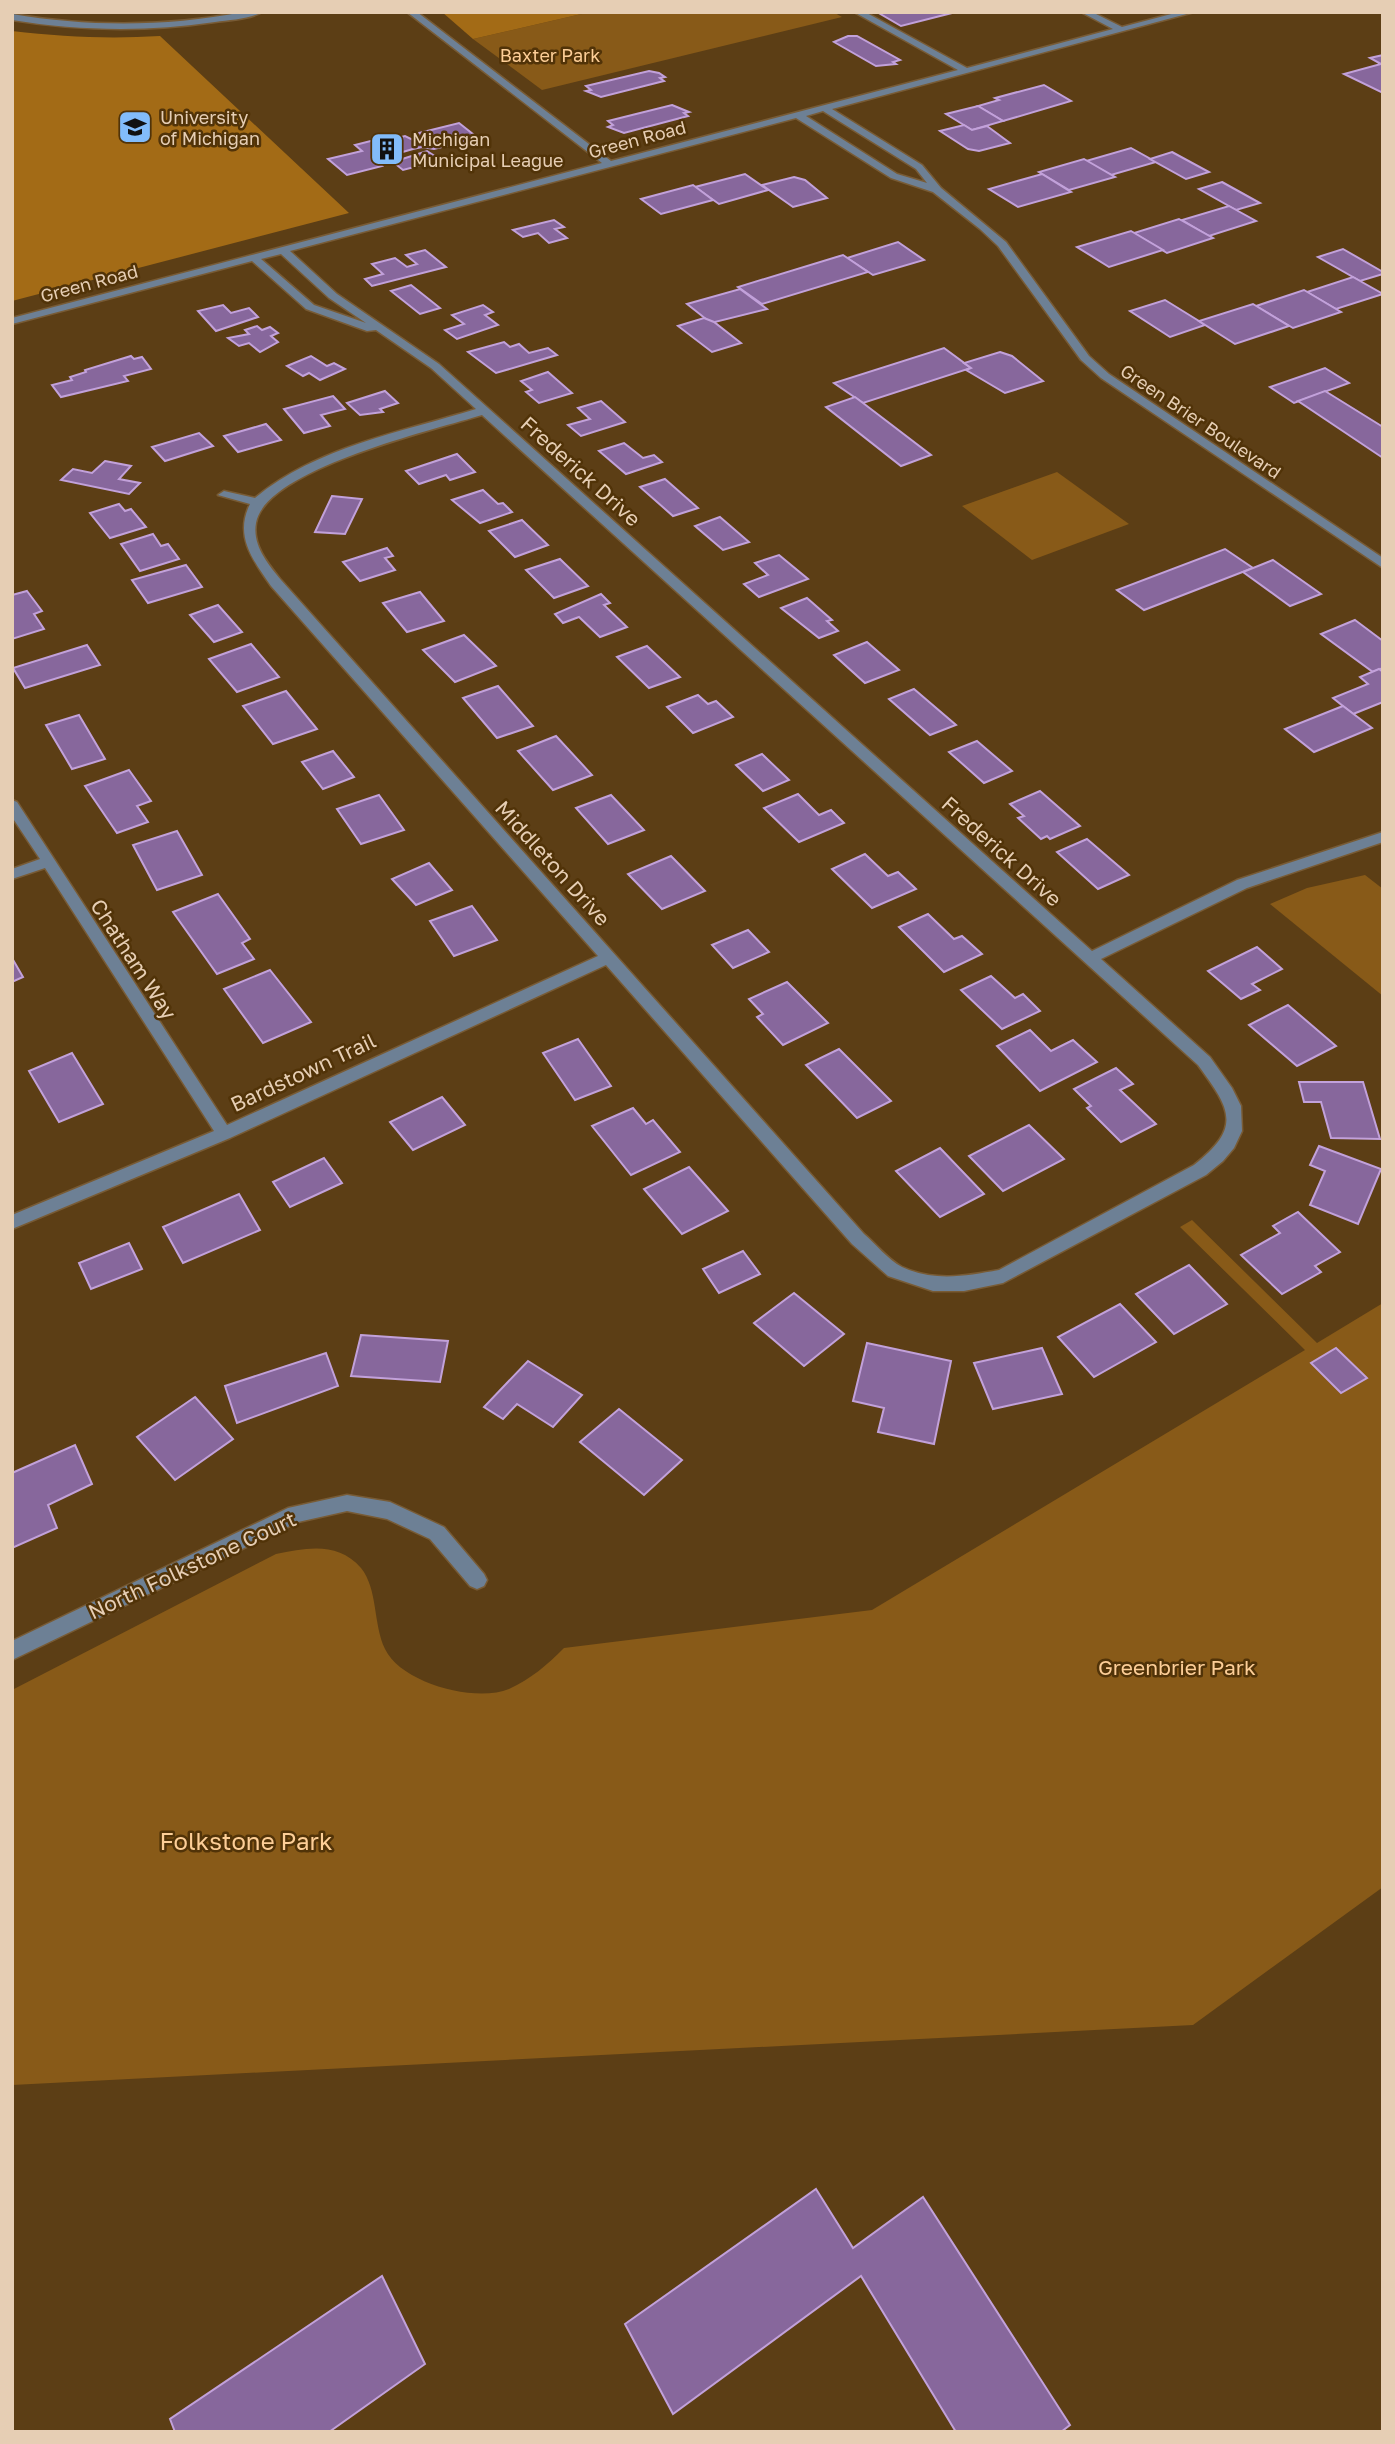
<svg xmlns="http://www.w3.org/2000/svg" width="1395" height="2444" font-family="'Golos Text',sans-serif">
<rect width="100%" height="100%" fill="#5c3e15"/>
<!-- green -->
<g fill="#885a18">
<path d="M590,12H833L842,17L542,90L473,39Z"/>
<path d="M1057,472L1129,524L1032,560L962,506Z"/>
<path d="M1365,875L1383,889V996L1270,904L1307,888Z"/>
<path d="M1192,1220L1317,1343L1383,1303V1887L1193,2025L12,2085V1690L276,1554C306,1548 338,1541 361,1568C378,1589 373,1624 385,1649C401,1683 475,1703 509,1689C531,1679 547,1665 564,1648L872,1610L1305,1350L1180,1227Z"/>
</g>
<!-- forest -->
<g fill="#a36b16">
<path d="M442,12H590L473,39Z"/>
<path d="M12,31C63,37 110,39 160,36L349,213L12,301Z"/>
</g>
<!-- building -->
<g fill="#87679c" stroke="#c2a1da" stroke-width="2">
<path d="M877,12H956L901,26Z"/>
<path d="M848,36H857L900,60L893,62L896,64L876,66L834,42Z"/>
<path d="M1383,55V93L1344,74L1381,64L1370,58Z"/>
<path d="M649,71L659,73L665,77L660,78L664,81L601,97L586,91L591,90L586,86Z"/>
<path d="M1044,85L1071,101L1003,121L978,106L999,100L995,98Z"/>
<path d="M672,105L689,112L684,113L688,116L624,133L608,127L613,125L608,121Z"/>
<path d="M978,106L1003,121L972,130L946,114Z"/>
<path d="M459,123L478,138L434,149L422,147L413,149L375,160L382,166L347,175L328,159L362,151L355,145L390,136L393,139L405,136L415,141L422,139L415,134Z"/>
<path d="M964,125L972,130L987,126L1010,143L979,151L968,149L940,131Z"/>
<path d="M1131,148L1156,162L1111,175L1086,161Z"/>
<path d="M427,151L441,160L403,170L393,162Z"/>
<path d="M1172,152L1209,172L1186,179L1150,159Z"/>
<path d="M1084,159L1115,177L1069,190L1039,172Z"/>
<path d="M745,174L768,190L719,204L695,187Z"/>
<path d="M1042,174L1071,192L1018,207L989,189Z"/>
<path d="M794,177L805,180L827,198L793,207L762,185Z"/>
<path d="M1222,182L1260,203L1236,210L1199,189Z"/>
<path d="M693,185L713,200L661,214L641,199Z"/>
<path d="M1229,206L1256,221L1209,236L1182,220Z"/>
<path d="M1179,219L1213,238L1167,253L1134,233Z"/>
<path d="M554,220L564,227L555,229L567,238L549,243L538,233L523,237L513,230Z"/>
<path d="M1131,231L1163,250L1109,267L1077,247Z"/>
<path d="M898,242L924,260L873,275L847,258Z"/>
<path d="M1343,249L1383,272V274L1360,281L1318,257Z"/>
<path d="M425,250L446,267L372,286L365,279L383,274L372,264L395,258L407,267L417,264L406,255Z"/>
<path d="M843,255L868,272L762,304L738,287Z"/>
<path d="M1353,277L1383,294L1336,309L1307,292Z"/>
<path d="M411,285L440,308L420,314L391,291Z"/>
<path d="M740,289L767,309L711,323L687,304Z"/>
<path d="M1304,290L1341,312L1293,328L1256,306Z"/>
<path d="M1165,300L1199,321L1205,325L1170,337L1130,311Z"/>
<path d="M1253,304L1289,326L1235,344L1199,321Z"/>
<path d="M223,305L231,313L249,308L258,317L216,331L198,311Z"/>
<path d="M483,305L493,312L485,315L498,325L457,339L445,330L464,324L452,315Z"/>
<path d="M704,318L714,322L741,343L712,352L678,326Z"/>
<path d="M257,326L262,330L270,327L278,333L271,336L278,342L260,352L249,343L239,346L228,338L249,334L245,330Z"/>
<path d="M504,342L510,347L519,344L529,353L548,348L557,355L496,373L468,352Z"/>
<path d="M944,348L971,368L863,403L834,383Z"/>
<path d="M1000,352L1012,356L1043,381L1005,393L966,370L971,368L964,363Z"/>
<path d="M131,356L134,359L142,357L151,369L124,376L128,381L61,397L52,385L72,380L70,377L86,372L85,370Z"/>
<path d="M311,356L327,366L334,363L345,369L320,380L309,373L303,376L287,366Z"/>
<path d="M1325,368L1349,383L1294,403L1270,387Z"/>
<path d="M548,372L572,393L539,403L526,392L532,390L521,381Z"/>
<path d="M385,391L398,403L380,409L383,412L360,415L347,403Z"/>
<path d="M1325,391L1383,427V458L1298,401Z"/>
<path d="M333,396L345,409L321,415L330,426L304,433L284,409Z"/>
<path d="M855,397L863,403L931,455L901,466L826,407Z"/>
<path d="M601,401L625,422L581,436L568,425L590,419L578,408Z"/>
<path d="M266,424L281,440L238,452L224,436Z"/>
<path d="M199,433L213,446L165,461L152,447Z"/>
<path d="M624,443L643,458L654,455L662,462L626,474L599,451Z"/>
<path d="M457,454L475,472L450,480L446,475L419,484L406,471Z"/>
<path d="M105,461L131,466L119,479L140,483L129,494L61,480L73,469L92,473Z"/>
<path d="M665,479L698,508L673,516L640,487Z"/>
<path d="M483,490L498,504L503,503L512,512L480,523L452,500Z"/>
<path d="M332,496L362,499L345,534L315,532Z"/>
<path d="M119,504L125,511L131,509L146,527L110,538L90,513Z"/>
<path d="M720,517L749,542L723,550L695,526Z"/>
<path d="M522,520L548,545L515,557L489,531Z"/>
<path d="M153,534L161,546L168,544L179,559L140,571L121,544Z"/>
<path d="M387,548L393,556L385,558L395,570L360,581L343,562Z"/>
<path d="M1225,549L1253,568L1144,610L1117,590Z"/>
<path d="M779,555L808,579L759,597L744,584L768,575L755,563Z"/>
<path d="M560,559L588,586L554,598L526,570Z"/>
<path d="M1273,560L1321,594L1290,606L1243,572Z"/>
<path d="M186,565L202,587L148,603L132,580Z"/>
<path d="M27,591L42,611L34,614L44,629L12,639V595Z"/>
<path d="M420,592L444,621L407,632L383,603Z"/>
<path d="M601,594L610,603L604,605L627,627L600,637L579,617L563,623L555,614Z"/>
<path d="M807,598L832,620L827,621L838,631L819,638L781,608Z"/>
<path d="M218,605L242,632L214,642L190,615Z"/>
<path d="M1355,620L1383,641V668L1373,672L1321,634Z"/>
<path d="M464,635L496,666L455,682L423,650Z"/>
<path d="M867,642L899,670L865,683L834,655Z"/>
<path d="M251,644L279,677L237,692L209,659Z"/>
<path d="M87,645L100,665L25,688L13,668Z"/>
<path d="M647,646L680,677L649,688L617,657Z"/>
<path d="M1379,669L1383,672V702L1353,714L1333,698L1368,684L1360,677Z"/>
<path d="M498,686L533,726L497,738L463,698Z"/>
<path d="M914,689L956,725L930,735L889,699Z"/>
<path d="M286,691L317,729L273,744L243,706Z"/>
<path d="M698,695L708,704L716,701L733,717L693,733L667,707Z"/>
<path d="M1343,706L1372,728L1314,752L1285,729Z"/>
<path d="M79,715L105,759L72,769L46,725Z"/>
<path d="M556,736L592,775L553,790L518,751Z"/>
<path d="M977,741L1012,771L984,783L949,752Z"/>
<path d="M333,751L354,777L323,789L302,762Z"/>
<path d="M762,754L789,780L763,791L736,765Z"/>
<path d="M129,770L151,801L137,806L148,822L117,833L85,786Z"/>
<path d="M1040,791L1080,826L1050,839L1047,836L1041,839L1018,818L1024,816L1010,804Z"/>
<path d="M798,794L819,815L831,810L844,823L799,842L764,808Z"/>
<path d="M379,795L404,830L361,844L337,809Z"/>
<path d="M611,795L644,830L608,844L576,808Z"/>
<path d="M177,831L202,875L157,890L133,845Z"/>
<path d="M1087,839L1129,875L1098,889L1057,852Z"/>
<path d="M865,854L888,876L898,872L916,889L872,908L832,869Z"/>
<path d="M671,856L705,891L662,909L628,874Z"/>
<path d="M429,863L452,890L416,905L392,879Z"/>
<path d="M218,894L250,939L242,943L254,959L217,974L173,912Z"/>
<path d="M472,906L497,940L454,956L430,921Z"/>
<path d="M928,914L954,939L962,936L982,954L944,972L899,927Z"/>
<path d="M748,930L769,952L733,968L712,945Z"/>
<path d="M1257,947L1282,969L1252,984L1260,990L1241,999L1208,971Z"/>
<path d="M12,958L23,977L12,982Z"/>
<path d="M270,970L311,1022L263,1043L224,989Z"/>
<path d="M991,976L1015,998L1023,994L1040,1011L1002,1029L961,990Z"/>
<path d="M787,982L828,1023L783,1045L757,1017L763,1014L749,999Z"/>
<path d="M1288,1005L1336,1046L1297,1066L1249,1025Z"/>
<path d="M1030,1030L1051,1051L1073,1040L1097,1062L1040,1091L997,1046Z"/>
<path d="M578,1039L611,1086L575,1100L543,1053Z"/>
<path d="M839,1049L891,1101L857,1118L806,1065Z"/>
<path d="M72,1053L103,1104L59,1122L29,1071Z"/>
<path d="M1116,1068L1133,1084L1120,1090L1156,1124L1121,1142L1087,1108L1091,1106L1074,1089Z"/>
<path d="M1299,1082H1363L1380,1139L1331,1138L1321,1102H1304Z"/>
<path d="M442,1097L465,1125L413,1150L390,1122Z"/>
<path d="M633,1108L646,1124L653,1120L680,1152L631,1175L592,1126Z"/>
<path d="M1029,1125L1064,1159L1003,1191L969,1156Z"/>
<path d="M1319,1146L1381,1169L1358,1224L1310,1205L1325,1171L1310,1165Z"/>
<path d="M940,1148L984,1194L940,1217L896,1171Z"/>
<path d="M324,1158L342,1183L290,1207L273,1182Z"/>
<path d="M689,1167L728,1211L682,1234L644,1189Z"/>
<path d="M239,1194L260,1230L183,1263L163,1227Z"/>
<path d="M1298,1212L1340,1252L1315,1266L1321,1272L1282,1294L1241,1255L1280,1233L1273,1226Z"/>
<path d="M129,1243L142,1269L91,1289L79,1263Z"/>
<path d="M743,1251L760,1274L719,1293L703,1269Z"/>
<path d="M1189,1265L1227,1304L1174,1334L1136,1294Z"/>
<path d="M794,1293L844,1334L804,1366L754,1323Z"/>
<path d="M1120,1304L1156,1342L1094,1377L1058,1337Z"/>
<path d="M361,1335L448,1341L440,1382L351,1376Z"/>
<path d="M867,1343L951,1361L934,1444L878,1432L884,1408L853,1401Z"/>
<path d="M1042,1348L1062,1394L993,1409L974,1363Z"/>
<path d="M1336,1348L1367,1378L1341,1393L1311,1363Z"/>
<path d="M326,1353L338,1386L237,1423L225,1386Z"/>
<path d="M528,1361L582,1395L553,1427L517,1404L503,1419L484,1407Z"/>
<path d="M195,1397L233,1439L175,1480L137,1437Z"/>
<path d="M619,1409L682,1460L644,1495L580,1442Z"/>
<path d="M75,1445L92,1484L48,1505L57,1528L12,1548V1473Z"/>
<path d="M816,2189L853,2248L923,2197L1070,2425L1061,2432H956L861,2276L673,2414L625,2324Z"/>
<path d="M382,2276L425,2364L329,2432H175L170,2419Z"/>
</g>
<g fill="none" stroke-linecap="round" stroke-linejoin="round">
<!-- minor casing -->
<g stroke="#785b35" stroke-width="3">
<g id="minor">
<path d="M243,12H262C250,19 230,20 215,22C147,32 80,31 12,20V14C89,27 166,27 243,12Z"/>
<path d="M407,12H417L611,161L958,70L854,12H865L967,68L1113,29L1081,12H1092L1122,27L1179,12H1194L832,109L922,165L941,188L1006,242L1089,356L1109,374L1383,558V568L1101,378L1081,360L998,246L980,229L933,192L891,178L796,118L290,251L337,294L439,364L1092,951L1237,880L1383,832V842L1247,888L1101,959L1210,1057L1232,1088L1241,1106L1242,1131L1234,1148L1223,1161L1206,1175L1003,1283L964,1291H933L888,1276L852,1244L606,965L230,1138L12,1229V1215L214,1131L45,868L12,879V869L40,859L12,817V800L17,802L227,1125L598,956L271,586C253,560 234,536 250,504L218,495L224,491L255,498C316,447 402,432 476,409L431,368L376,330L367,331L306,309L252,261L12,324V318L602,163ZM823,111L916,169L927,183L897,174L806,116ZM281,254L329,298L366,323L314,305L261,259ZM482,415L1198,1065C1231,1110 1242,1127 1194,1165L999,1270C966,1276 934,1282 902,1267C888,1260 876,1244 864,1234L281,580C268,564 252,545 256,523C265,469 434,430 482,415Z"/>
<path d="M347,1495L390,1502L444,1527L484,1574L487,1580L484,1586L477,1589L470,1586L430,1539L387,1519L347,1511L298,1522L12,1660V1641L288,1508Z"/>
</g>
</g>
<!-- minor -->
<use href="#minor" fill="#6d8095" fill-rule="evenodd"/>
</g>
<!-- icons -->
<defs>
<g id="university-square" transform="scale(1.75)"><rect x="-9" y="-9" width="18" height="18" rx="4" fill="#82bcfa" stroke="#513308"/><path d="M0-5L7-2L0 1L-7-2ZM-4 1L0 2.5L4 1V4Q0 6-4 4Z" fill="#111"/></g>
<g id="building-square" transform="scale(1.75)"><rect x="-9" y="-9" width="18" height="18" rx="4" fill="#82bcfa" stroke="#513308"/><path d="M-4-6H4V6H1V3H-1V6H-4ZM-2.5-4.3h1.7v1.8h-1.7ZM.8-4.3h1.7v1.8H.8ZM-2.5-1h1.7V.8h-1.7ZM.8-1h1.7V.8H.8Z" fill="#111"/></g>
</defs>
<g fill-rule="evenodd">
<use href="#university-square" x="135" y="127"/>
<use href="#building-square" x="387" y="149"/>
</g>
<g text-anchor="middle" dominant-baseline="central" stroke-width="5" stroke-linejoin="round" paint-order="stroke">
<!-- far-park labels -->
<g font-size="18" fill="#fdce97" stroke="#513308">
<text x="550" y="55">Baxter Park</text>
</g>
<!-- far-poi labels -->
<g font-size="18" fill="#e6ceb4" stroke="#513308" text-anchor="start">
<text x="160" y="117">University<tspan x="160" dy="21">of Michigan</tspan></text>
<text x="412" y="139">Michigan<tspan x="412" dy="21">Municipal League</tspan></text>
</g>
<!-- far-street labels -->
<g font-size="18" fill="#e6ceb4" stroke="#513308">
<text transform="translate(637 139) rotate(-15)">Green Road</text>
<text transform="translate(89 283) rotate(-15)">Green Road</text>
<text transform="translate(1201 421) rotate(34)">Green Brier Boulevard</text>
</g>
<!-- street labels -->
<g font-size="21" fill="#e6ceb4" stroke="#513308">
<text transform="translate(581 471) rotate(42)">Frederick Drive</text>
<text transform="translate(1002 851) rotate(42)">Frederick Drive</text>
<text transform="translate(553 863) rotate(48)">Middleton Drive</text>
<text transform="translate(134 959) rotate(57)">Chatham Way</text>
<text transform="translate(303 1072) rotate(-25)">Bardstown Trail</text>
<text transform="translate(192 1565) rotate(-25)">North Folkstone Court</text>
</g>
<!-- park labels -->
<g font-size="21" fill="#fdce97" stroke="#513308">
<text x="1177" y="1667">Greenbrier Park</text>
</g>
<!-- near-park labels -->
<g font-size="24" fill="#fdce97" stroke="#513308">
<text x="246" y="1840">Folkstone Park</text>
</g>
</g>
<!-- border -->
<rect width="1395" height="2444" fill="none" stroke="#e6ceb4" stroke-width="28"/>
</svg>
